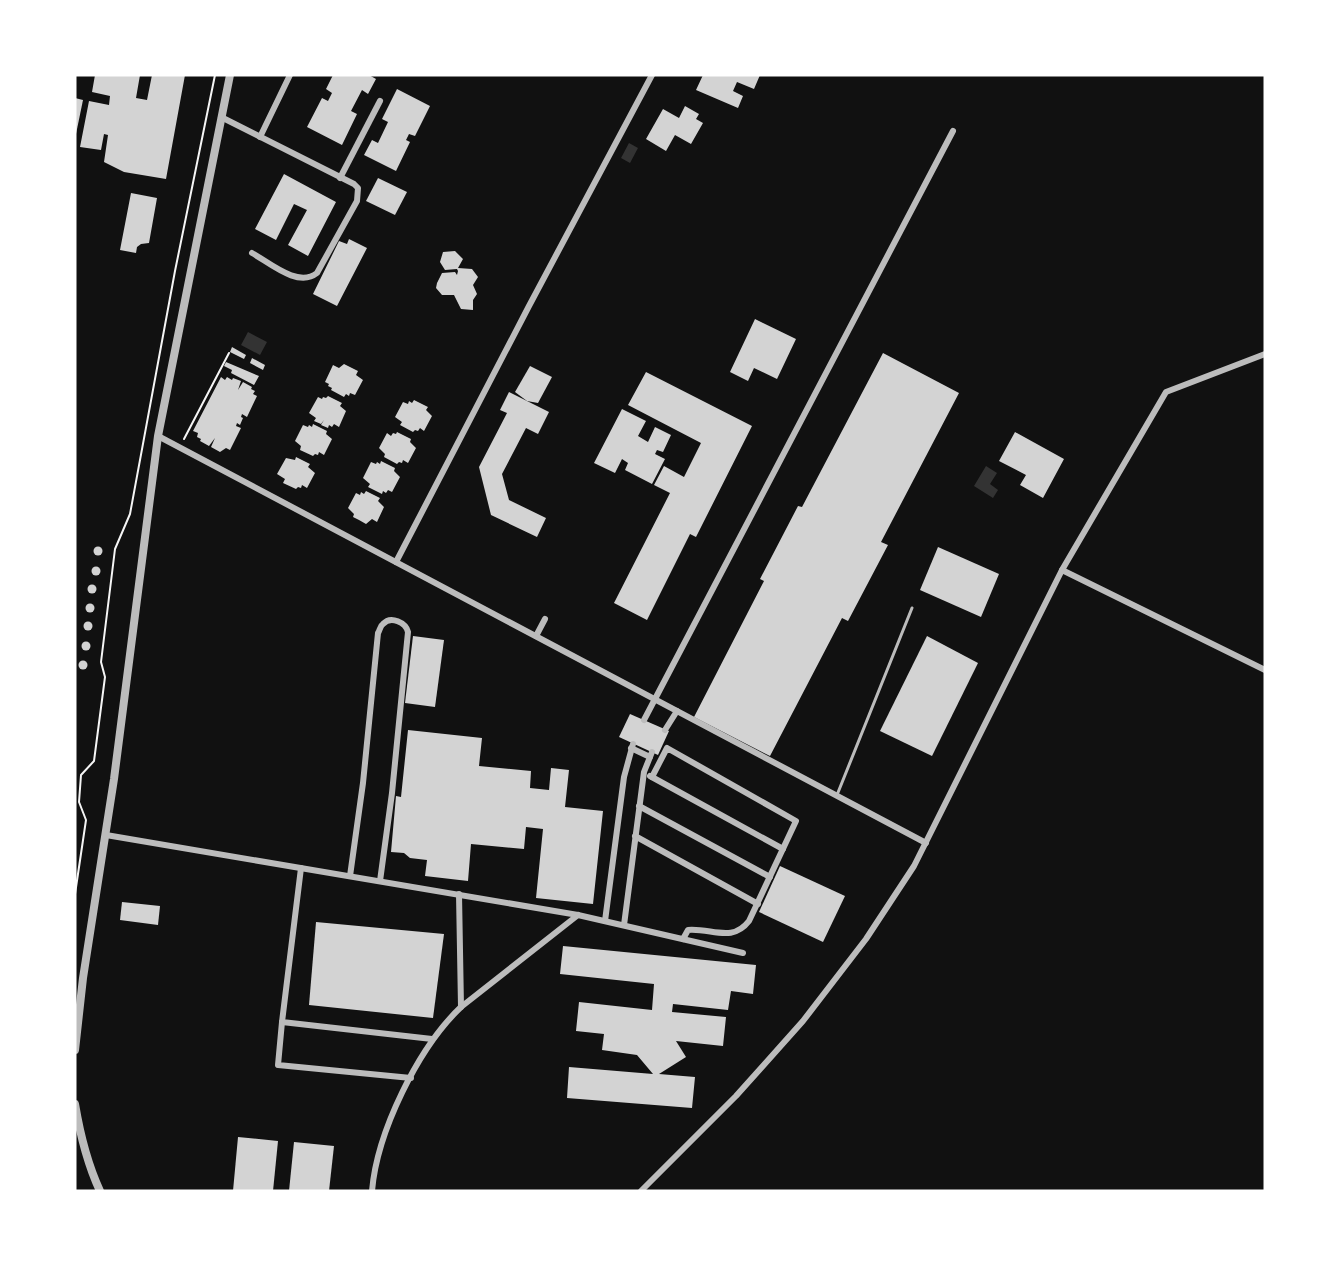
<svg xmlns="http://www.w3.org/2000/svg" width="1340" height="1266" font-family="'Work Sans',sans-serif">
<rect width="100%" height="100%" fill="#111"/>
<!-- water -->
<g fill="#333">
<path d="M629,143L638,148L630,163L621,158Z"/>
<path d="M248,332L267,342L260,355L241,345Z"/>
<path d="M986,466L997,473L990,484L998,490L993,498L974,486Z"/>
</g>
<!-- building -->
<g fill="#d3d3d3">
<path d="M95,75H140L136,98L147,100L152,75H185L166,179L124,172L104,162L108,135L104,134L101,150L80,147L89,101L109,105L110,96L92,92Z"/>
<path d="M333,75H369L376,79L368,94L362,90L351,111L357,114L342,145L307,127L322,98L328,101L332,93L326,89Z"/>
<path d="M703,75H760L754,89L737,82L733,91L743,96L738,108L696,90Z"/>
<path d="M397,89L430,106L415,136L409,134L406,140L410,142L396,171L364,155L372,140L378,143L388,122L382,119Z"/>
<path d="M75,98L83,100L76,134H75Z"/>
<path d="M685,106L699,114L696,119L703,123L691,144L675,135L666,151L646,139L663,109L679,118Z"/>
<path d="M284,174L336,202L308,256L288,245L307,210L294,204L276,240L255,229Z"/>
<path d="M378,178L407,192L395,215L366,201Z"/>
<path d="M131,193L157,198L149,243L141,244L137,247L136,253L120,250Z"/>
<path d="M349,239L367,248L337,306L313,294L339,241L347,244Z"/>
<path d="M455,251L463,259L458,268L472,269L478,277L473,285L477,294L473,300V310L461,309L454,295H442L436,288L437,283L442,273L455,272L457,275L458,271L457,269L445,270L440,262L443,252Z"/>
<path d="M755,319L796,339L777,379L754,368L748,381L730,372Z"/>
<path d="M232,347L246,355L244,359L230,352Z"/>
<path d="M883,353L959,393L881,542L888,545L848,621L842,618L770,756L694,717L764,581L760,579L798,506L802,507Z"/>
<path d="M252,358L265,365L263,370L250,363Z"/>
<path d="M226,362L259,376L254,385L231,373L232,370L224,366Z"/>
<path d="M344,364L358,371L356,375L363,380L355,395L350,393L349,396L346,394L344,397L331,390L332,388L328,386L329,384L325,382L333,365L339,368Z"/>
<path d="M530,366L552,377L538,403L527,401L515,392Z"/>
<path d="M646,372L752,426L696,537L690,534L647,620L614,603L670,493L654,485L664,466L684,477L701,443L628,405Z"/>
<path d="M221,377L225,380L227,377L232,380L233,378L241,381L238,390L243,382L252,387L251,389L255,391L253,394L257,396L247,417L242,414L241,417L243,418L240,425L237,423L236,426L241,428L230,450L226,448L220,452L211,447L215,438L209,446L200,441L201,439L197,437L198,433L193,431Z"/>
<path d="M509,392L549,412L538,434L526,428L502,474L509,500L546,518L537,537L491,515L479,467L507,413L500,410Z"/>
<path d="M328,396L342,403L340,406L346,411L339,427L334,424L332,427L329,425L328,428L321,425L324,420L321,424L314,421L316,418L309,413L318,397L322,399L323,397L326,398Z"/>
<path d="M414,400L428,407L426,410L432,416L424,431L420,428L418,431L415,430L413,432L400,425L402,422L395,417L403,402L408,404L409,401L412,403Z"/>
<path d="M622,409L646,421L638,436L648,442L655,427L671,435L663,452L657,450L655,454L665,459L652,484L625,470L628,463L622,459L615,473L594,463Z"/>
<path d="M313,424L327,431L326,434L332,439L324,455L319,452L318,455L315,454L313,456L300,450L301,446L295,441L303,425L308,427L309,425L312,427Z"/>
<path d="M397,432L411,439L410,442L416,448L408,463L403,460L402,463L399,462L397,464L384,457L385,454L379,448L387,433L391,436L393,433L396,434Z"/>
<path d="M1015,432L1064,459L1043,498L1020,485L1026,475L999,461Z"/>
<path d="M296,457L310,464L308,467L315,473L307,488L302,485L301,488L298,487L296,489L283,483L285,479L277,474L286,458L295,460Z"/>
<path d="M381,461L395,468L394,471L400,477L392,492L388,490L386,493L383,491L382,494L368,487L370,484L363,478L371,462L376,464L377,462L380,464Z"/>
<path d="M366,491L380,498L378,501L384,507L377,522L372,519L366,524L359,520L362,516L359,520L353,517L354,514L348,508L356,493L360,495L361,492L364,494Z"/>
<circle cx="98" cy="551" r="4.5"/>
<path d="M938,547L999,574L981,617L920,590Z"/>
<circle cx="96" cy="571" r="4.5"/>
<circle cx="92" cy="589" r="4.5"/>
<circle cx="90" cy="608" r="4.5"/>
<circle cx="88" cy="626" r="4.5"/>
<path d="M413,636L444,640L435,707L405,703Z"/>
<path d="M927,636L978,663L932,756L880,731Z"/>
<circle cx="86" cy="646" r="4.5"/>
<circle cx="83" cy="665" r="4.5"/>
<path d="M630,714L669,731L658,755L619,737Z"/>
<path d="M408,730L482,738L479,766L531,771L530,788L549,790L551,768L569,770L565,807L603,811L593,904L536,898L543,829L526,827L524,849L471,844L468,881L425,876L427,860L410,858L404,853L391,852L396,796L401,797Z"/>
<path d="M780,866L845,896L823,942L759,912Z"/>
<path d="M122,902L160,906L158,925L120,920Z"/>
<path d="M316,922L444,934L433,1018L309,1005Z"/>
<path d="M563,946L756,965L753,994L731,991L728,1010L673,1004L672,1012L726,1017L723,1046L676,1041L686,1057L659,1074L695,1077L692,1108L567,1098L569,1067L653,1074L637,1055L602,1050L604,1034L576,1031L579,1002L652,1010L654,984L560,974Z"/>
<path d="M238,1137L278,1141L273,1191H233Z"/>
<path d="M294,1142L334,1146L329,1191H289Z"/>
</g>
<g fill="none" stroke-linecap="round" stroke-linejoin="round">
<!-- path -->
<g stroke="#f5f5f5" stroke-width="2">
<path d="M184,439L229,353"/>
<path d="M75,530V543"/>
<path d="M75,894L86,820L79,802L81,775L94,761L105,677L101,662L115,549L130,514L175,271L215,75"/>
</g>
<!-- service -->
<path stroke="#bcbcbc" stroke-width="3" d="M837,795L912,608"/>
<!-- minor -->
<g stroke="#bcbcbc" stroke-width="6">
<path d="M221,117L354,184L358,188L357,201L317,273C298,288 270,263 252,253"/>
<path d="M260,137L290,75"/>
<path d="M340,178L380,101"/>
<path d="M158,436L926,843"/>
<path d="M396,562L529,306L652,75"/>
<path d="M1062,570L1265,670"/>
<path d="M536,636L545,619"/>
<path d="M644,720L953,131"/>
<path d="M665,730L677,711"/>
<path d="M631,748L650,757"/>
<path d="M650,776L783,849"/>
<path d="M652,777L667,748L796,821L749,921C732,943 712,928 688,930L683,939"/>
<path d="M639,806L770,877"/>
<path d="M106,835L578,915L743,953"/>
<path d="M635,836L758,904"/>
<path d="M301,868L282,1022L432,1039"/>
<path d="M350,876L363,783L378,633C380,630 380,626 383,624C391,615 406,623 408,632L392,793L380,881"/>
<path d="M459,894L461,1007"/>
<path d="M605,921L624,777L633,744"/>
<path d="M624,925L644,772L652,752"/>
<path d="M282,1022L278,1065L411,1078"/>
<path d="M372,1191C377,1132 418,1048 461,1007L578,915"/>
<path d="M641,1191L736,1096L803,1021L866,939L914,866L1062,570L1166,392L1265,354"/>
</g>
<!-- tertiary -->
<g stroke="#bcbcbc" stroke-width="8">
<path d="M75,1050L83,978L114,779L158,436L230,75"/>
<path d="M75,1104C80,1134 87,1163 100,1191"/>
</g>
</g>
<!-- border -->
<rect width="1340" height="1266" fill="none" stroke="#ffffff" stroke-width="153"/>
</svg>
